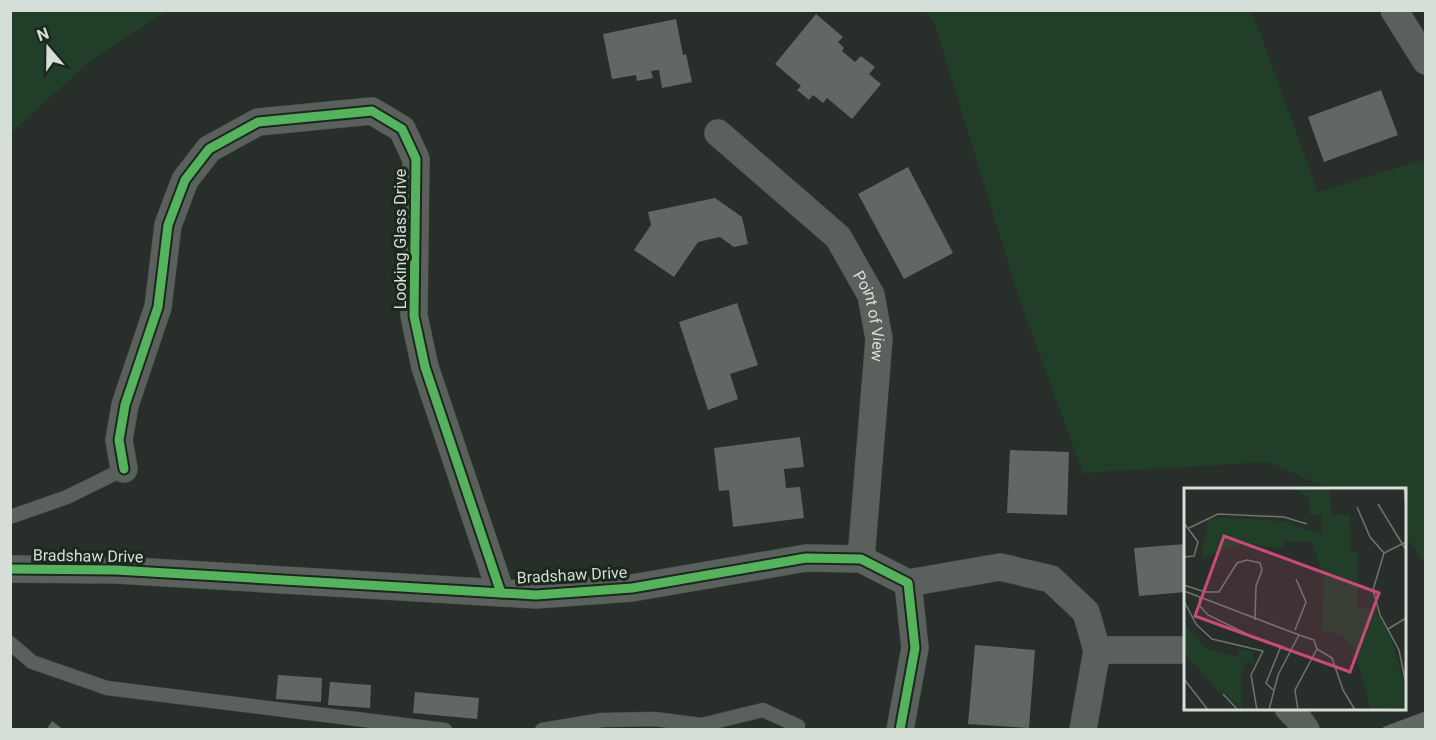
<svg xmlns="http://www.w3.org/2000/svg" width="1436" height="740" font-family="Roboto,sans-serif">
<rect width="100%" height="100%" fill="#282e29"/>
<!-- green -->
<g fill="#203e28">
<path d="M11,10H167V11L88,63L11,133Z"/>
<path d="M924,11H1252L1318,192L1425,159V565L1405,536L1404,490L1329,489L1267,462L1083,473L1019,298L934,22Z"/>
</g>
<!-- building -->
<g fill="#616762">
<path d="M816,14L843,37L838,42L844,48L842,51L855,62L861,56L875,67L869,74L881,84L852,119L827,98L823,103L813,95L809,100L797,90L801,86L775,64Z"/>
<path d="M676,19L683,55L686,54L692,82L662,88L659,70L651,71L653,78L637,81L636,75L612,79L603,34Z"/>
<path d="M1381,90L1398,135L1324,162L1308,117Z"/>
<path d="M908,167L953,253L904,279L858,194Z"/>
<path d="M715,198L742,217L748,244L734,247L720,237L698,242L674,277L634,250L651,225L648,212Z"/>
<path d="M737,303L758,365L730,374L738,399L708,410L679,322Z"/>
<path d="M800,437L804,467L784,469L786,488L800,487L804,518L733,527L729,490L719,491L714,448Z"/>
<path d="M1010,450L1069,452L1067,515L1007,513Z"/>
<path d="M1186,544V592L1139,596L1134,548Z"/>
<path d="M975,645L1035,650L1029,728L968,724Z"/>
<path d="M278,675L322,678L321,702L276,699Z"/>
<path d="M330,682L371,685L370,708L328,705Z"/>
<path d="M415,692L479,698L477,719L413,713Z"/>
<path d="M1426,711V730H1384L1383,727Z"/>
<path d="M52,721L64,730H46Z"/>
</g>
<g fill="none" stroke-linecap="round" stroke-linejoin="round">
<!-- service casing -->
<g stroke="#444b45" stroke-width="15">
<g id="service">
<path d="M10,517L67,497L124,469"/>
<path d="M10,643L32,662L107,688L445,730"/>
<path d="M542,730L602,720L655,719L701,725L763,710L798,726L797,730"/>
</g>
</g>
<!-- minor casing -->
<g stroke="#444b45" stroke-width="28">
<g id="minor">
<path d="M1394,10L1426,61"/>
<path id="s1" d="M718,133L838,237L871,295L879,339L861,559"/>
<path d="M124,469L119,440L125,405L158,307L168,225L185,180L209,149L258,122L372,111L402,129L416,159L414,316L425,367L501,593"/>
<path d="M10,569L116,570L536,595L632,588L806,558L861,559L908,583L915,648L900,730"/>
<path d="M908,583L1000,567L1051,579L1086,612L1097,650H1186"/>
<path d="M1288,708L1297,717L1306,730"/>
<path d="M1083,730L1097,650"/>
</g>
</g>
<!-- service -->
<use href="#service" stroke="#5a605b" stroke-width="14"/>
<!-- minor -->
<use href="#minor" stroke="#5a605b" stroke-width="27"/>
<!-- cycleway casing -->
<g stroke="#1b281e" stroke-width="13">
<g id="cycleway">
<path d="M124,469L119,440L125,405L158,307L168,225L185,180L209,149L258,122L372,111L402,129L416,159L414,316L425,367L501,593"/>
<path d="M10,569L116,570L536,595L632,588L806,558L861,559L908,583L915,648L900,730"/>
</g>
</g>
<!-- cycleway -->
<use href="#cycleway" stroke="#56b35d" stroke-width="9"/>
</g>
<g text-anchor="middle" dominant-baseline="central" stroke-width="6" stroke-linejoin="round" paint-order="stroke">
<!-- street labels -->
<g font-size="16" fill="#d6dfd7" stroke="#1b281e">
<text transform="translate(400 239) rotate(-90)">Looking Glass Drive</text>
<text stroke="none"><textPath href="#s1" startOffset="246">Point of View</textPath></text>
<text transform="translate(88 556) rotate(1)">Bradshaw Drive</text>
<text transform="translate(572 575) rotate(-3)">Bradshaw Drive</text>
</g>
</g>
<!-- overview -->
<g transform="translate(1184 488)">
<rect width="222" height="222" fill="#282e29"/>
<path d="M108,0H146L147,27H166L167,64H174V120L192,122L207,150L222,201V219L187,222L169,159L158,148L138,142L140,87L127,53H99V61L61,55L17,71L24,32L31,29L99,33L138,47L137,27H126V11ZM0,135L22,161L54,169L55,162L68,163L70,176L63,173L57,188L58,222L39,204L36,206L0,164Z" fill="#203e28"/>
<path fill="none" stroke="#6e756f" stroke-width="1.5" d="M220,0L222,19M194,16L222,62M173,19L186,49L200,65M0,35L14,54L10,68L0,69M5,40L34,26L100,29L123,36M222,54L200,65L189,102L196,127L215,162L222,196M0,97L21,104H35L53,75L63,72L76,75L78,82L72,98L71,132M0,103L115,147L94,187L85,222M16,109L15,117L24,127L65,147L97,158L82,195L89,202M0,113L12,136L28,151L79,163L67,187L73,222M204,141L222,130M111,142L122,114L112,91M115,147L130,152L133,161L148,170L159,202L171,222M0,191L24,222M39,206L54,222M114,222L111,202L133,161"/>
<path fill="#c74a7a" fill-opacity="0.15" stroke="#c74a7a" stroke-width="3" d="M40,48L195,105L166,184L11,128Z"/>
<rect width="222" height="222" fill="none" stroke="#d6dfd7" stroke-width="3"/>
</g>
<!-- border -->
<rect width="1436" height="740" fill="none" stroke="#d6dfd7" stroke-width="24"/>
<!-- north arrow -->
<g transform="translate(48 48) rotate(340)" stroke="#1b281e" stroke-width="4.5" paint-order="stroke">
<path d="M0-4.5L10 22L0 15L-10 22Z" fill="#d6dfd7"/>
<text y="-9" font-size="16" font-weight="bold" text-anchor="middle" fill="#d6dfd7">N</text>
</g>
</svg>
